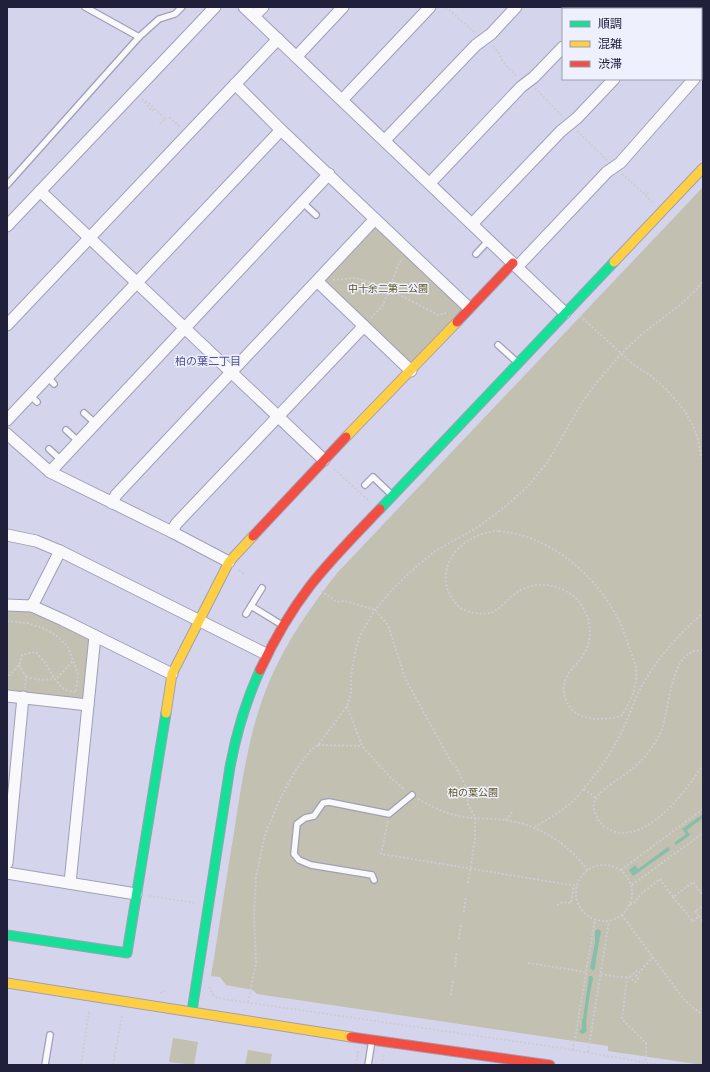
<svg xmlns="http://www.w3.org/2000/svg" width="710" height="1072" font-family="Signika,'Noto Sans JP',sans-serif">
<rect width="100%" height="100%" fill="#d4d5ec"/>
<!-- green -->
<g fill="#c2c0b0">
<path d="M703,187V1065L608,1051V1046L257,994L253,990L226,985L220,977L211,976C219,928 226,880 234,832C242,781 249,730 269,682C286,642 311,606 338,572Z"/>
<path d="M375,228H380L461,305V310L413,361H408L328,284L326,279Z"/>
<path d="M7,608L29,609L88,637L91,642L85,695L80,699L7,691Z"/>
<path d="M173,1038L198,1042L194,1065L169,1062Z"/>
<path d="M248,1050L272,1054L270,1065H245Z"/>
</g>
<!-- water -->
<g fill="#88bdaa">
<path d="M703,814V818L687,830L690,835L676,845L674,843L686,834L682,829Z"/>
<path d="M668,847L670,850L633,876L629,870L635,865L638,869Z"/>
<path d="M598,929L601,931C599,943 596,956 595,969L593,971L590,968L595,943V931Z"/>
<path d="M589,976H592L593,978C591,988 584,1024 587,1031L583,1034L579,1032L582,1028V1019H583Z"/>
</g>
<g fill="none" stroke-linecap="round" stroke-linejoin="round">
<!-- lane casing -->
<g stroke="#9fa0b6" stroke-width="8">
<g id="lane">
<path d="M85,7L139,37"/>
<path d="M7,185L139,37L159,19L175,14L182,7"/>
<path d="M302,202L316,215"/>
<path d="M476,254L489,240"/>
<path d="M498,345L518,363"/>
<path d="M48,377L54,384"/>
<path d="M30,395L37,402"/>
<path d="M84,413L95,423"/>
<path d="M66,430L78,441"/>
<path d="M49,449L61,460"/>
<path d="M365,485L373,477L393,496"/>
<path d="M251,606L282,625"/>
<path d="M246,614L262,588"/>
<path d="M374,880L372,875L311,865L299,860L294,854L297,824L305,818L314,816L323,803L329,802L389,814L412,795"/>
<path d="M45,1065L50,1035"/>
<path d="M368,1065L372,1040"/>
</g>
</g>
<!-- street casing -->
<g stroke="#9fa0b6" stroke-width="13">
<g id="street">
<path d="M244,7L565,313"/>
<path d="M595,9L596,7"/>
<path d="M675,9L677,7"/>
<path d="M254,16L263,7"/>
<path d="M297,56L343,7"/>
<path d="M701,72L703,70"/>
<path d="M235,84L281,130L469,308"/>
<path d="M343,99L430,7"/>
<path d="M385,140L476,45L491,34L516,7"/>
<path d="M430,183L521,87L534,77L563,47"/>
<path d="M40,191L324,460"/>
<path d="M472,224L561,131L577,118L614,79"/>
<path d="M7,226L215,7"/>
<path d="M517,267L607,172L620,163L694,79"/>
<path d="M317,281L411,371"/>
<path d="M7,325L278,39"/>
<path d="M7,420L281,130"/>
<path d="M7,434L50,472L172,532L229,562"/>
<path d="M50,472L329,174"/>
<path d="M112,503L116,495L375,219"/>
<path d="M172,532L176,524L364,326"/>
<path d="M7,535L36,541L60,551L266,654"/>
<path d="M7,605L32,606L63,620L172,674"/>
<path d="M32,606L60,551"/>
<path d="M7,696L88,705"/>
<path d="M7,863L23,697"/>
<path d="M7,873L136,894"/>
<path d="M70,883L95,636"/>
</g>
</g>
<!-- fast casing -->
<g stroke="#9fa0b6" stroke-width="11">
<g id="fast">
<path d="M380,509L614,262"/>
<path d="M7,935L127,953L166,713"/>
<path d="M192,1011L230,767C236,734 246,701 260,670"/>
</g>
</g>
<!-- slow casing -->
<g stroke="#9fa0b6" stroke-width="11">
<g id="slow">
<path d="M614,262L703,168"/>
<path d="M346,437L457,322"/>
<path d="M166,713L172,674L229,562L253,536"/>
<path d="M7,983L351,1037"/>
</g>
</g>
<!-- jam casing -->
<g stroke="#9fa0b6" stroke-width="11">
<g id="jam">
<path d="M457,322L513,263"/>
<path d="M253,536L346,437"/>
<path d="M260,670C274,640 290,612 310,586C331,559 356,534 380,509"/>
<path d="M351,1037L550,1065"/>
</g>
</g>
<!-- path -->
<g stroke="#ccccd2" stroke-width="2" stroke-dasharray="2 2" stroke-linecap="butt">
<path d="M446,7L475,33"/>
<path d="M493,46L498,52L503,62L517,77"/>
<path d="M535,88L563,117"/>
<path d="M142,99L152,111L154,108"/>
<path d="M145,102H148L165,119L159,124"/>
<path d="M165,119L170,118L180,127"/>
<path d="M577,131L607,160"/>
<path d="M622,174L643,193L645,192L648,194L646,196L653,203"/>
<path d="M333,280L356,278L389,289L438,315L446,313"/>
<path d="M580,316L634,365L651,376L665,388L684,410L694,427L698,440L703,464"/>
<path d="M371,318L383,305L399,263L403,259"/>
<path d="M334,469L370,502"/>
<path d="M499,531C560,537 613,590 629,647C631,654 636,663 636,670C638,685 630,704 621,716C602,721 574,722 566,700C564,695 563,690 564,685C566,671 579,664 585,652C595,634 589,608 572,595C553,581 529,581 511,597C505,602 498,611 490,613C481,615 468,613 461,608C455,604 451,597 448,591C437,558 469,532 499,531Z"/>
<path d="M239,570L245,575"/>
<path d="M321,591L337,602L344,601L352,603L375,610L388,625L405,678L450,760L456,767L466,787L468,804L475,817V839L468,883"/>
<path d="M7,621L28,623L42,628L56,635L68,647L78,674L76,692C73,691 69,691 66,690C54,684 47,660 35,652L22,655L19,665L10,675H7"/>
<path d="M703,650C700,651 697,651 694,651C668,660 670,715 659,736C652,749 643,760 632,769C623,777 596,791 594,803C593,812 598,822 605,827C642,852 686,791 703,765"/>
<path d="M19,665L26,677L25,688"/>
<path d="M26,677L41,680L56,679L73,661"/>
<path d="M347,706L362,746L391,778L405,790"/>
<path d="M318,745L362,746"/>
<path d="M584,789L596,798"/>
<path d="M418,799C431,806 444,813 458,816C473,819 489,818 504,820C538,824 568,843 588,871"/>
<path d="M506,820L513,811"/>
<path d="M388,821L381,854L577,886"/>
<path d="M535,827C548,818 564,811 575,799C590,782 605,763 616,743C628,722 634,697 647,677C663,652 681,632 703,613"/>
<circle cx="604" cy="893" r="28"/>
<path d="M621,870L703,809"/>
<path d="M632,885L703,833"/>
<path d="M149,896L196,903"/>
<path d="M673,897L693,921L691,922"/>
<path d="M630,904H633L642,893L660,879L673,897L693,882L703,896"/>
<path d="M557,905L563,902L571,903L574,886"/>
<path d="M464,912L466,896"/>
<path d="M622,915L682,997L691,1006L703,1015"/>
<path d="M699,916L703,922"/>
<path d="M693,921L699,916L695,911L703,906"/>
<path d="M459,939L461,923"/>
<path d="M528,963L586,972"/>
<path d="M455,967L457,951"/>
<path d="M601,974L619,977H630L635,982L639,979"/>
<path d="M627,977L622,1019L646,1043V1062"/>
<path d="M630,977L636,971L638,973"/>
<path d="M639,979L636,976L653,957"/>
<path d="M209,987L213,994L217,998L561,1048L660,1065"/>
<path d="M160,993L165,991"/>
<path d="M451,995L453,979"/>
<path d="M248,1002L256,963L254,915L256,877L265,835L280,799L295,771L311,750L318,745L347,706L351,692V676L356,648L361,633L375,610L390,592L410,572L435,551L478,527L506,506L528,486L547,463L581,404L597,382L621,354L642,334L680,305L696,290L703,281"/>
<path d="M573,1050L595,920"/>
<path d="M588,1052L609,921"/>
<path d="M81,1065L89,1011"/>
<path d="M113,1065L122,1015"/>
<path d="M356,1065L358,1051"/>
<path d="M382,1065L384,1054"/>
</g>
<!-- lane -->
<use href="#lane" stroke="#f9f9fc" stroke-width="5.5"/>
<!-- street -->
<use href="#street" stroke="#f9f9fc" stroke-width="11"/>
<!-- fast -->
<use href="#fast" stroke="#16e098" stroke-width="9"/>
<!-- slow -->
<use href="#slow" stroke="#ffcf43" stroke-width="9"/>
<!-- jam -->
<use href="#jam" stroke="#f24e42" stroke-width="9"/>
</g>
<g text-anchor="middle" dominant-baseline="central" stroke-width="3" stroke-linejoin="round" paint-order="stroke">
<!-- park labels -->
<g font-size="10" fill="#5c541e" stroke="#eef0fe">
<text x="388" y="289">中十余二第二公園</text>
<text x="473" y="793">柏の葉公園</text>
</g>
<!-- neighbourhood labels -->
<g font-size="11" fill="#4f508e" stroke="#eef0fe">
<text x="208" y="361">柏の葉二丁目</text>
</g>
</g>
<!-- border -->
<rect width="710" height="1072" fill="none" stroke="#20203b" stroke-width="16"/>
<!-- legend -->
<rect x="562" y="8" width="140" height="72" fill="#eef0fe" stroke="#9c9db0"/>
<rect x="570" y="21" width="20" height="6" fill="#16e098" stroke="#9c9db0"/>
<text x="598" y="28" font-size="12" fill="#20203b">順調</text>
<rect x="570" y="41" width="20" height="6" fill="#ffcf43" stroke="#9c9db0"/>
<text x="598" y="48" font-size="12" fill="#20203b">混雑</text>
<rect x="570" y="61" width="20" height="6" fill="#f24e42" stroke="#9c9db0"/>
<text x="598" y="68" font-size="12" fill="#20203b">渋滞</text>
</svg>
